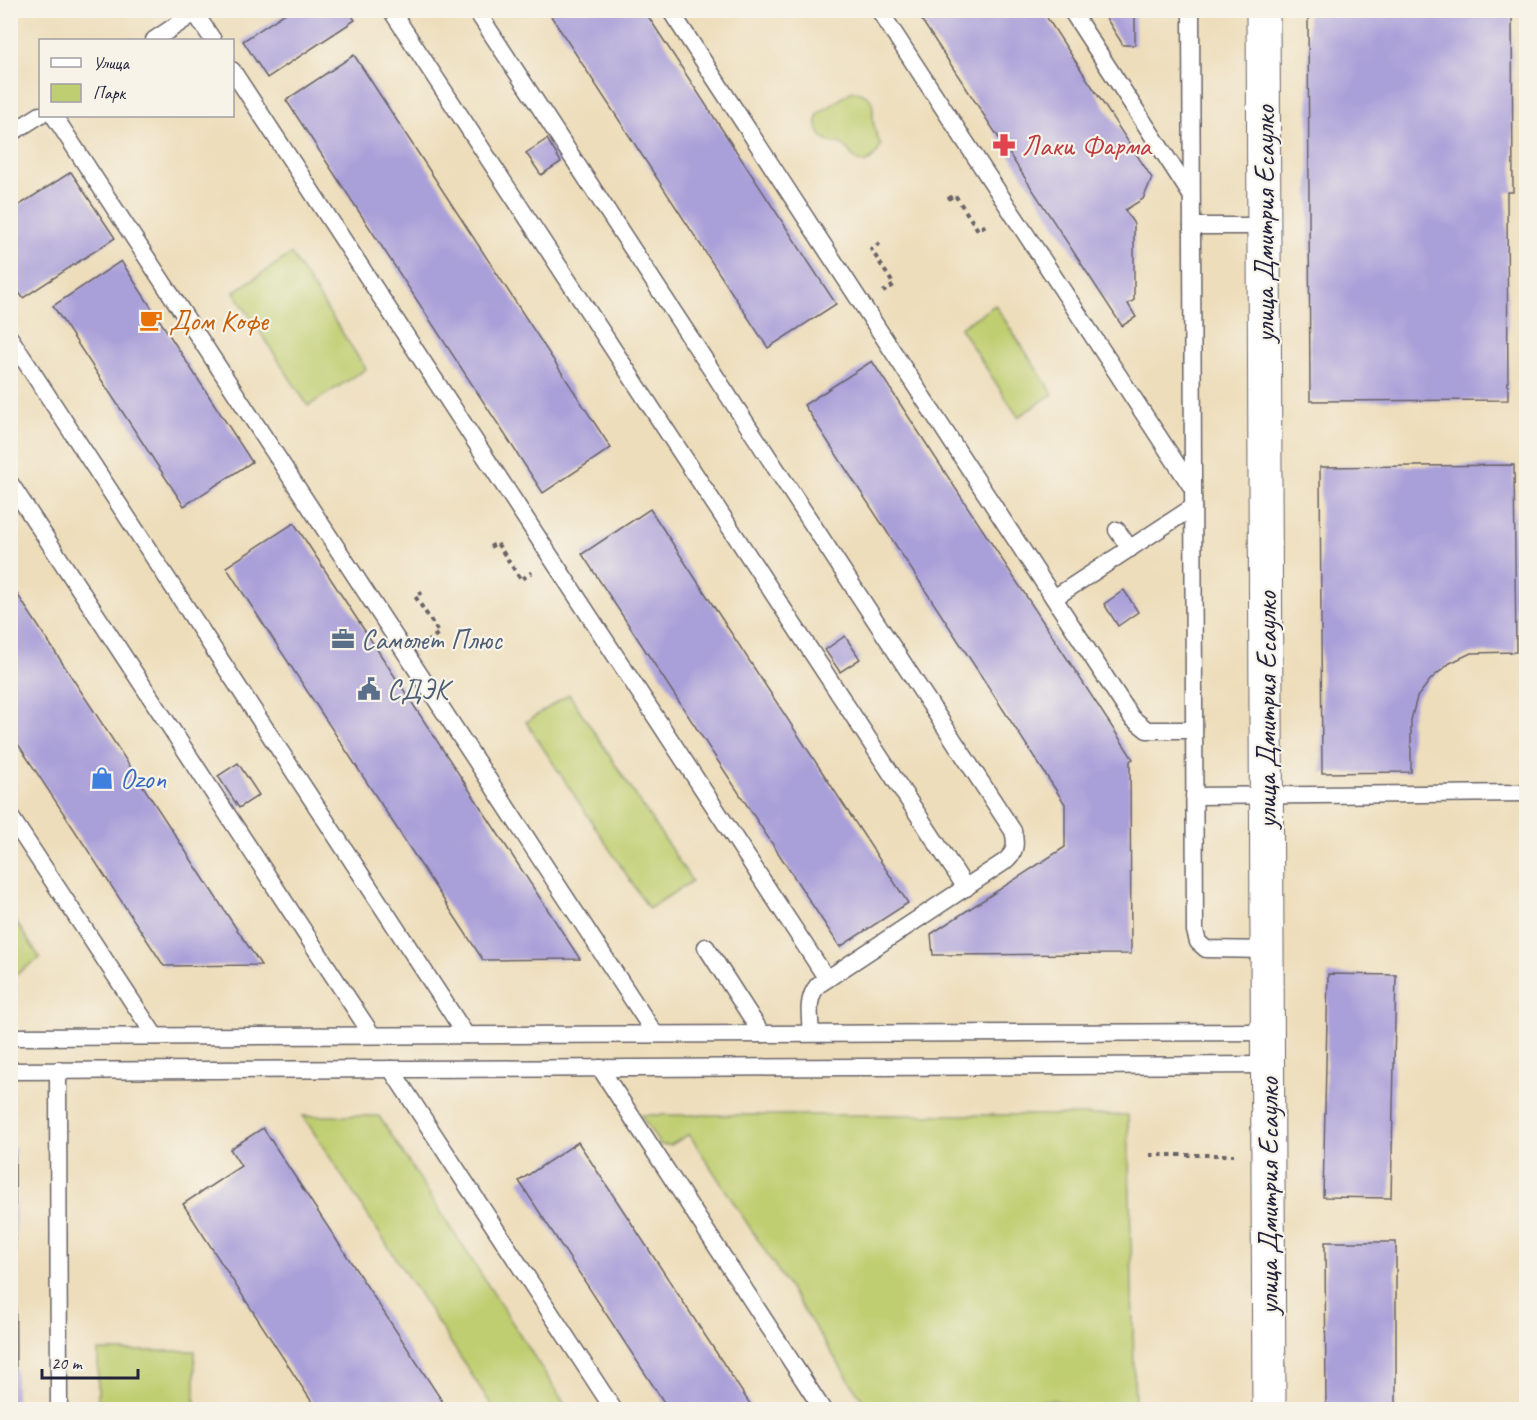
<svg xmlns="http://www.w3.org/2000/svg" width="1537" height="1420" font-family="Caveat,sans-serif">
<rect width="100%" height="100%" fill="#f7f3e8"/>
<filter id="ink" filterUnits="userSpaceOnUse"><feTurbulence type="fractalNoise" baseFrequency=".0167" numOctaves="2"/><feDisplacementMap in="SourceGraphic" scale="12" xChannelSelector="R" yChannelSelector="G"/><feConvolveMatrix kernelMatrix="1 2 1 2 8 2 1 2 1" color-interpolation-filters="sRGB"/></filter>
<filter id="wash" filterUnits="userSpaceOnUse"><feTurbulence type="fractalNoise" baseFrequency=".008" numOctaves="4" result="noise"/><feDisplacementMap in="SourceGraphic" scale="24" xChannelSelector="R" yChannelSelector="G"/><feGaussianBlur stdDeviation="1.35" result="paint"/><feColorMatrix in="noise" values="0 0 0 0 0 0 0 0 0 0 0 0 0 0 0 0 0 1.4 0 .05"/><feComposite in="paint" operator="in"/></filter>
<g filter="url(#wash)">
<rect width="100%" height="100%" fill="#edddba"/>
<!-- green -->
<g fill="#bfce70" stroke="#707856" stroke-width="1.5">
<path d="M852,91C881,97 870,107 874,126C875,133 878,139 881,145C878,154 867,168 856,160C851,156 849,149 843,145C839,142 835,144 830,142C817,138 815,124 818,114Z"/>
<path d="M291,254L366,369L308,406L234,292Z"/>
<path d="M995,305L1053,394L1018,417L960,328Z"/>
<path d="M569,694L692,881L649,909L526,722Z"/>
<path d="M10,913L40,958L15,975H11Z"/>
<path d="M641,1115H1128L1135,1409H1087L1054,1400L1026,1401L1005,1409H868L689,1134L671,1145H660Z"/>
<path d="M303,1116H379L568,1409H494Z"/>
<rect x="98" y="1351" width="97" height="58"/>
</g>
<g id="blocks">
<!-- building -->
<g fill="#aaa0d9">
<path d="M290,10H348L355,20L267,78L243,41Z"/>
<path d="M547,10H644L836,304L768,348Z"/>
<path d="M915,10H1042L1152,178L1143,199L1125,210L1134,224V300L1128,304L1136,317L1122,326Z"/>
<path d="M1101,10H1135V45H1123Z"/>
<path d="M1308,10H1512L1513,192H1507L1508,400L1310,401Z"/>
<path d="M354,55L611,448L543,493L286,100Z"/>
<path d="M547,139L561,162L541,175L526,153Z"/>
<path d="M71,172L115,238L23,298L10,280V211Z"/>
<path d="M121,261L252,462L184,506L53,306Z"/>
<path d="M872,361L1133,759L1130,761L1131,954L933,955L931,934L1065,847V804L804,405Z"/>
<path d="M1514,465L1516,652L1471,653L1450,663L1431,679L1417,697L1411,720V772L1322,773L1320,467Z"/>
<path d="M650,509L908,903L840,947L582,554Z"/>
<path d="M294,523L487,817L580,959L483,960L226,567Z"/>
<path d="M10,583L232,922L261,965L164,966L10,732Z"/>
<path d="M1124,590L1138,612L1118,626L1104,604Z"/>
<path d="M845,636L860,659L840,672L825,650Z"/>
<path d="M238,763L259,795L239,808L218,776Z"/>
<path d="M1328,974L1396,975L1391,1198L1323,1197Z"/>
<path d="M263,1128L448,1410H317L183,1204L241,1166L230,1149Z"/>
<path d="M578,1142L634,1227L754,1410H669L519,1181Z"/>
<path d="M10,1147H15L16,1410H10Z"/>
<path d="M1325,1242H1396V1410H1326Z"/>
</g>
</g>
</g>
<g filter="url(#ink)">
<use href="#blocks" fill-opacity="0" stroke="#696367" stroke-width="1.5"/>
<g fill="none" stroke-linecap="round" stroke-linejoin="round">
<!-- service casing -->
<g stroke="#696367" stroke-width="19">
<g id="service">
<path d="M391,10L966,888"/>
<path d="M476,10L1013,831C1017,845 1015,853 1004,862L818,985C806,999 810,1016 811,1033"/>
<path d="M670,10L1132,718L1147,730H1194"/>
<path d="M879,10L1193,489"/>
<path d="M1071,10L1191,195"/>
<path d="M1191,10L1195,931L1198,942L1206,949L1268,950"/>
<path d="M195,13L213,40"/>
<path d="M154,40L199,10"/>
<path d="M232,70L827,979"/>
<path d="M54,116L655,1034"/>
<path d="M10,134L40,115"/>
<path d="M1192,226H1264"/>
<path d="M10,338L466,1035"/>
<path d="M10,483L372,1035"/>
<path d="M1117,530L1130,549"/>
<path d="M1054,598L1193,507"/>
<path d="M1194,796L1526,793"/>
<path d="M10,816L155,1036"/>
<path d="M706,947L762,1034"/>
<path d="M10,1037L1268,1032"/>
<path d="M600,1068L823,1410"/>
<path d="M391,1069L614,1410"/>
<path d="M58,1070L59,1410"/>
<path d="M10,1071L1268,1065"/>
</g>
</g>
<!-- minor casing -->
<g stroke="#696367" stroke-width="35">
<path id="minor" d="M1263,10L1269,1410"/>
</g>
<!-- path -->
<g stroke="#696367" stroke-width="4" stroke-dasharray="4.5 4.5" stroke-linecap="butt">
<path d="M948,199L955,195L978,230L989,223"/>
<path d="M880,243L871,249L894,285L883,292"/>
<path d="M490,547L497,543L521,580L532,572"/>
<path d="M422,592L415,596L439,633L428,641"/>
<path d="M1150,1155H1234"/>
</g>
<!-- service -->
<use href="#service" stroke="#fff" stroke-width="16"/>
<!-- minor -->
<use href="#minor" stroke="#fff" stroke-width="33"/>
</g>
</g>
<!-- icons -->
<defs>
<g id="pharmacy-bare" transform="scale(1.8)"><path d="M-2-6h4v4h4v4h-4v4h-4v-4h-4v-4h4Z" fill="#e0444e" stroke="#f7f3e8" stroke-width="2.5" paint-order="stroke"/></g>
<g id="cafe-bare" transform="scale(1.8)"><path d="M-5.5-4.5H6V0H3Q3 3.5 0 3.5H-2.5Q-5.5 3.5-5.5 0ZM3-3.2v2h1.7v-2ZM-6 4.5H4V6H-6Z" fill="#e8710a" stroke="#f7f3e8" stroke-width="2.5" paint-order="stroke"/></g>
<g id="office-bare" transform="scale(1.8)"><path d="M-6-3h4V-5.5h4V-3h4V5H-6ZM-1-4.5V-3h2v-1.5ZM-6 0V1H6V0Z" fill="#5c6f8a" stroke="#f7f3e8" stroke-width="2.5" paint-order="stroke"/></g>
<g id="civic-bare" transform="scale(1.8)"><path d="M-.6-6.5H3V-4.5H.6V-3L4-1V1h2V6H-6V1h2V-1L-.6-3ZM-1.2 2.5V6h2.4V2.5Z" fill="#5c6f8a" stroke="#f7f3e8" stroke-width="2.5" paint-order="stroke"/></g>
<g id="shop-bare" transform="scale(1.8)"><path d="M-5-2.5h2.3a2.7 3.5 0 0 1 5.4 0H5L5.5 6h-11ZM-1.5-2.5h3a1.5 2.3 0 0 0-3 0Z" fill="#3f7fe0" stroke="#f7f3e8" stroke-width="2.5" paint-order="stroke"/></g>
</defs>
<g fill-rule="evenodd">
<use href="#pharmacy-bare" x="1004" y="145"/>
<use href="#cafe-bare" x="151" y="320"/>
<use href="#office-bare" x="343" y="639"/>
<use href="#civic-bare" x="369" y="689"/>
<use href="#shop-bare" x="102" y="778"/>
</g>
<g text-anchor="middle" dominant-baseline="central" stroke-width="4.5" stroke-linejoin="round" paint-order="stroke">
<!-- health labels -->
<g font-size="28" fill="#be3a42" stroke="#f7f3e8" text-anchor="start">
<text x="1022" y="145">Лаки Фарма</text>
</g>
<!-- street labels -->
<g font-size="28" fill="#22223b" stroke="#f7f3e8">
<text transform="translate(1264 224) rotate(-90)">улица Дмитрия Есаулко</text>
<text transform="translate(1266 710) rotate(-90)">улица Дмитрия Есаулко</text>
<text transform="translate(1268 1196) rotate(-90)">улица Дмитрия Есаулко</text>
</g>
<!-- food labels -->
<g font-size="28" fill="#c56008" stroke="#f7f3e8" text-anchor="start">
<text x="169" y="320">Дом Кофе</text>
</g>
<!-- service labels -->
<g font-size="28" fill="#4e5e75" stroke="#f7f3e8" text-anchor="start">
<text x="361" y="639">Самолет Плюс</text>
<text x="387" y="689">СДЭК</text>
</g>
<!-- shop labels -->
<g font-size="28" fill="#366cbe" stroke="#f7f3e8" text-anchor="start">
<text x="120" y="778">Ozon</text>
</g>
</g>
<!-- margin -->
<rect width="1537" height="1420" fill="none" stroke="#f7f3e8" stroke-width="36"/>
<!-- legend -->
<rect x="39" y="39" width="195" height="78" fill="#f7f3e8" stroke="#a29fa3" stroke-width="1.5"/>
<rect x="51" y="58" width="30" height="9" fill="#ffffff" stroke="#a29fa3" stroke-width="1.5"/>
<text x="93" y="69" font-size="18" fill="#22223b">Улица</text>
<rect x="51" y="84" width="30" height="18" fill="#bfce70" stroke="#a29fa3" stroke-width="1.5"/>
<text x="93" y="99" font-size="18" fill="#22223b">Парк</text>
<!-- scale -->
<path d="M42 1369v9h96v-9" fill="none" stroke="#22223b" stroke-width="3"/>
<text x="51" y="1369" font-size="18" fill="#22223b" stroke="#f7f3e8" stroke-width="4.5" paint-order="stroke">20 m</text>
</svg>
